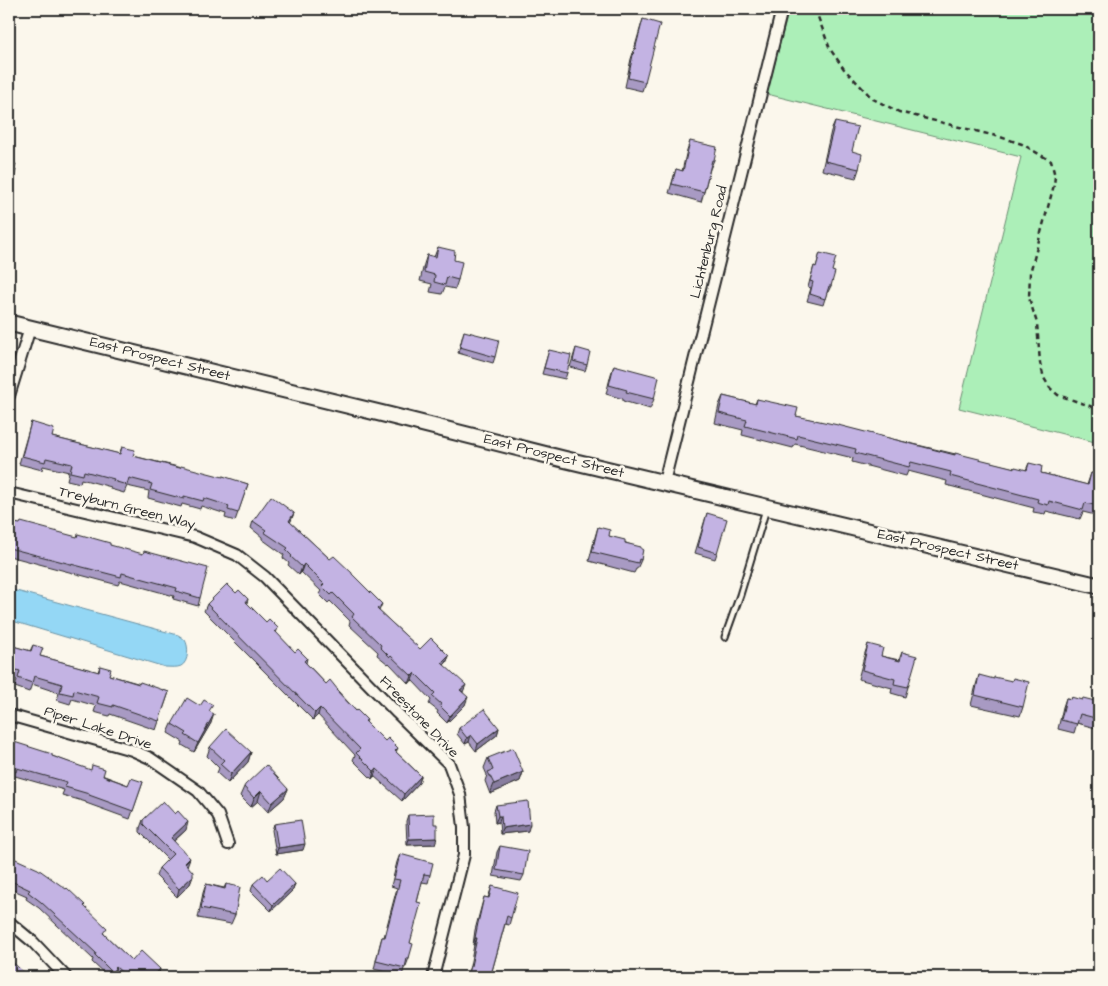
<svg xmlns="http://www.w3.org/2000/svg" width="1108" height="986" font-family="'Architects Daughter',sans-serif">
<rect width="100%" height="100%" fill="#fbf7ec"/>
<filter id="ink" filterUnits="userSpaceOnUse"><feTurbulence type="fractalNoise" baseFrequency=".02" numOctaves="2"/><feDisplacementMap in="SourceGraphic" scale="10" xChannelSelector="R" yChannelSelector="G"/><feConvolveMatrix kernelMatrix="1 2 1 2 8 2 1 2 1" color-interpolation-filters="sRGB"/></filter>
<g filter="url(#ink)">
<!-- green -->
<path fill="#acefb8" stroke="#6c8d72" d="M789,9H1099V443L959,408L1021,157L767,94Z"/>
<!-- water -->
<path fill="#94d7f5" stroke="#6a92a4" d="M9,589L178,635C179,635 184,639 185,640C189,646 189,662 181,666C177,668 170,667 165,667L9,620Z"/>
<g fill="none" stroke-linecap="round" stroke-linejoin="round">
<!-- lane casing -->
<g stroke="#2b2b2b" stroke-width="9">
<path id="lane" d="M725,637L740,595L766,509"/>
</g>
<!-- street casing -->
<g stroke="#2b2b2b" stroke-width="14">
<g id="street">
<path d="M9,396L30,328"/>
<path d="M664,482L782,9"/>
<path d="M9,493L195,537L237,555L265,577L397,713L449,764L460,794L464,827V855L433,977"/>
<path d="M9,715L132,750L150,758L198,791L218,815L228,844"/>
<path d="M9,922L33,942L66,977"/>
</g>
</g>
<!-- secondary casing -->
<g stroke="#2b2b2b" stroke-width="19">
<path id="secondary" d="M9,323L392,416L563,459L1099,586"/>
</g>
<!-- path -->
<path stroke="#2b2b2b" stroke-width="2.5" stroke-dasharray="5 4" stroke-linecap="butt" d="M815,9L830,49L844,69L873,99L899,112L1000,137L1022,144L1051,161L1055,176L1054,185L1030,273L1029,298L1037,323L1040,363L1044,378L1050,388L1058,395L1099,409"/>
<!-- lane -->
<use href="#lane" stroke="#fbf7ec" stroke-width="5"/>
<!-- street -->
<use href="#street" stroke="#fbf7ec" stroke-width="10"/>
<!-- secondary -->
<use href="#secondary" stroke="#fbf7ec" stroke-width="15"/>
</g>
<!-- wall -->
<g fill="#a89ac3" stroke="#2b2b2b">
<path d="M643,19L645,82L642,91L625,87L631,59L634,50L640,29Z"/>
<path d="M835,122L852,151L859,169L856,178L822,170L831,131Z"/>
<path d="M690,141L714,160L710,169L704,192L701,202L669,193L676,169L682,171L687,150Z"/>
<path d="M438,247L454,260L458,280L455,289L445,287L442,294L430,292L432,284L420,281L424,264L427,255L434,257Z"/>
<path d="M820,253L832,271L831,286L828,292H827L823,305L807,301L811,288L808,287L814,266L816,267Z"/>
<path d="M464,331L495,357L493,363L458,353Z"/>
<path d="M576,348L587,365L585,371L570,367Z"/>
<path d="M549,350L567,373L565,379L542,374Z"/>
<path d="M614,365L654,399L650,409L623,401V399L606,394L611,374Z"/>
<path d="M723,396L755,404L757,399L796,416L1014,468L1026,470L1029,463L1041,473L1087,485L1091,473L1099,475V516L1083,512L1080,519L1046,511L1045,514L1033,512L1034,508L946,485L947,481L908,471L906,476L852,462L853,458L795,444L793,448L742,435L743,430L715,423L719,405Z"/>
<path d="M31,422L52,437L119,454L122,447L133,456L248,484L235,521L225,518L226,514L201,506L200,509L182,504L181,507L148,498L149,491L127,486L124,493L110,489L111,487L81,479L80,483L67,480L69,472L43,466L42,470L19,464Z"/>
<path d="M294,513L290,522L330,559L352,575L379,611L420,649L449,656L446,663L444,665L463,692L465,705L447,723L437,713L438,711L429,704L431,700L412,680L409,684L389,663L388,664L377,655L378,652L349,625L350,621L330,601L328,603L319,594L321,591L301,572L299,575L288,565L289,563L283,558L284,555L262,539V537L251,528L253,521Z"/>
<path d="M707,513L717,553L715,559L695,553Z"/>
<path d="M9,522L110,545L200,598L198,606L173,599L174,596L120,581L118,585L9,556Z"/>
<path d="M598,527L609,536L641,549V560L637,569H636L634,573L589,561L595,537Z"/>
<path d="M248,599L247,603L266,622L278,628L276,633L295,652L307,658L306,663L326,684L338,691L356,711L367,720L366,722L385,741L398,748L396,752L421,776L419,783L402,801L374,776L372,779L353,760L355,755L318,715L313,720L204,611L207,604Z"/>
<path d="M868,644L881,656L899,660L902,652L908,687L905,697L891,693L892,688L858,679L865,653Z"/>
<path d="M9,645L30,651L33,645L40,656L98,672L100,666L109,675L169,692L156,730L110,714L109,716L94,712L96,706L72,699L70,704L57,700L59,693L32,684L29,692L15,687L17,680L9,677Z"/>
<path d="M979,675L1023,707L1020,716L971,705L976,685Z"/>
<path d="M1066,698L1099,702V729L1077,723L1074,733L1058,729L1063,707Z"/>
<path d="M210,712L211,723L194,752L182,745L183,742L168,733L172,724Z"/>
<path d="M459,728H499L497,735L476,751L469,742L465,744L457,734Z"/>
<path d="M9,744L52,756L128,785L143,782L130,819L86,803V802L62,795L64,790L15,776L13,780L9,779Z"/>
<path d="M210,747L251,752L248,762L228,783L217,773L219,768L207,756Z"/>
<path d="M488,758L523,772L520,781L490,794L485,781L487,775L484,768Z"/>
<path d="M244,787L288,789L284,798L268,812L258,801L251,807L240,796Z"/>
<path d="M496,805L528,831L500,834L499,822L495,823L494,811Z"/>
<path d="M408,815L435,844L407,845L406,821Z"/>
<path d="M143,820L186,830L174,841L193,876L190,884L177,897L156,876L159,868L168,860L140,832V828Z"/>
<path d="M274,824L303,850L276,854L272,830Z"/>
<path d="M500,846L524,875L521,881L493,876L497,852Z"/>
<path d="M400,854L430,875L428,883L422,882L417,902L410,943L409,958L406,966L405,965L402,976L374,969L380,944L382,937H384L397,888L391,886L397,862Z"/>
<path d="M9,856L85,905L84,906L105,935L132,961L160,969L158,976L156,977H117L114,974L110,977H108L92,962L93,959L39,908L26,899L27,896L9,888Z"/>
<path d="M267,880L295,884L293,890L271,911L251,891L253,884Z"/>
<path d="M206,884L224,888L226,884L235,915L231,924L198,918L203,893Z"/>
<path d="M492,886L511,918L509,925L505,924L492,971L498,977H466L470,966L474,945H473L475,930L482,904L484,897L488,898Z"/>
</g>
<!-- shaded-wall -->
<g fill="#887d9f" stroke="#2b2b2b">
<path d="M294,513L291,521L286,528L289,521Z"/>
<path d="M304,564L301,572L299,575L302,567Z"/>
<path d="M382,604L379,611L377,609Z"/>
<path d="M449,656L446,663L439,670L442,663Z"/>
<path d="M415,673L412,680L409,684L412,676Z"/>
<path d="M466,685L463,692L460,690Z"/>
<path d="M468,697L465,705L447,723L450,716Z"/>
<path d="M320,708L318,715L313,720L315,713Z"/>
<path d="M214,714L211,723L194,752L198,743Z"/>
<path d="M499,728L497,735L476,751L478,744Z"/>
<path d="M471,735L469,742L465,744L467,738Z"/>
<path d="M251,752L248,762L228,783L231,774Z"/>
<path d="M377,769L374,776L372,779L374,771Z"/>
<path d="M523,772L520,781L490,794L494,784Z"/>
<path d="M421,776L419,783L402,801L404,794Z"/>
<path d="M288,789L284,798L268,812L272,803Z"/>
<path d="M261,791L258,801L251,807L254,798Z"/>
<path d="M498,816H501L499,822L495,823Z"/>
<path d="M188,822L186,830L168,846L171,838Z"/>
<path d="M530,824L528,831L500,834L502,828Z"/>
<path d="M437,838L435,844L407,845L409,839Z"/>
<path d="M305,844L303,850L276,854L278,848Z"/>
<path d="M190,858L187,866L185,863Z"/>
<path d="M193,876L190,884L177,897L179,889Z"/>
<path d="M295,884L293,890L271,911L273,905Z"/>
<path d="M475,938H477L474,945H473Z"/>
<path d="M116,967L114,974L110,977L112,972Z"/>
<path d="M160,969L158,976L156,977H152Z"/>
</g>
<!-- building -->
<g fill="#c3b3e3" stroke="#2b2b2b">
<path d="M643,19L660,24L645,82L628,78L634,50H635Z"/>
<path d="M835,122L858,127L852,151L862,154L859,169L825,161Z"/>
<path d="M690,141L717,147L714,160H712L704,192L672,184L676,169L683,171Z"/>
<path d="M9,162L16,164L14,170H16L11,190H9Z"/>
<path d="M438,247L455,251L454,260L462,262L458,280L447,277L445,285L434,282L435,275L424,272L427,255L436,257Z"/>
<path d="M820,253L836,257L832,271L835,272L831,286H829L825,299L810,294L813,282L810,281L814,266L816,267Z"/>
<path d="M464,331L499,340L495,357L460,347Z"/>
<path d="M576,348L590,352L587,365L573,361Z"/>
<path d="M549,350L571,355L567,373L544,368Z"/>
<path d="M614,365L659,377L654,399L626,392L627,390L609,385Z"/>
<path d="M723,396L756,404L757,399L798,408L796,416L838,425L955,455V453L1015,468V467L1027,470L1029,463L1042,466L1041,473L1088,485L1091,473L1099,475V506L1085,503L1083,510L1049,501L1048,505L1037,502L1038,499L950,476L951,472L911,462L909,467L855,453L856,449L798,435L797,439L745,426L747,420L719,413Z"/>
<path d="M31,422L54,429L52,437L120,454L122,447L135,450L133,456L180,468L181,466L223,477V476L248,484L238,513L228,510L229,506L204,498L203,501L184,496V499L150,490L152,484L129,478L127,485L113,481L114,479L84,471L83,475L70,472L72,464L46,458L45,462L22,456Z"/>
<path d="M271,496L294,513L289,521L330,559L334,556L352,573V574L382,604L377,609L420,649L431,638L449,656L442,663L466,685L460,690L468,697L450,716L440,706L441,704L432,696L435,693L415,673L412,676L391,656L390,657L380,647L381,645L352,617L354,614L333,593L331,595L322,586L324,584L304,564L302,567L291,557L292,556L286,550L288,548L264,532L266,530L253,521Z"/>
<path d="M707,513L727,519L717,553L698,547Z"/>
<path d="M9,522L20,524L21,522L77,537L78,534L110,543V545L143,554L144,551L208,568L200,598L176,591L177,588L122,573L121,577L9,548Z"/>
<path d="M598,527L610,530L609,536L625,540V543L641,547V549H643L641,560L639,559L638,563L592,552Z"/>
<path d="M227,584L236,593L239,590L248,599L246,602L266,622L269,619L278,628L275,631L295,652L298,649L307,658L304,661L326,684L330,680L338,690L337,691L356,711L357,710L367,720L365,721L385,741L388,738L398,748L395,751L421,776L404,794L377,769L374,771L356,753L360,749L320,708L315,713L207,604Z"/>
<path d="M868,644L883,648L881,656L900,661L902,652L917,656L908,687L894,684L895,679L862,670Z"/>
<path d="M9,645L31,651L33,645L43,648L40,656L99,672L100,666L111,669L109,675L139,684L140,682L169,692L159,721L113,705V707L97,703L99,697L74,690L73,695L60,692L62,684L34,676L32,683L18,678L20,671L9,668Z"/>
<path d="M979,675L994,679V677L1012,681L1013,678L1029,682L1023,707L975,695Z"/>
<path d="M1071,697L1082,700L1083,698L1099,702V719L1080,714L1077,724L1061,720L1066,698L1071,699Z"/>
<path d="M187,698L200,706L204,700L213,705L209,711L214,714L198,743L185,735L187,733L172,724Z"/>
<path d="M484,709L499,728L478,744L471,735L467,738L459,728Z"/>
<path d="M226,729L251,752L231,774L220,764L224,760L210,747Z"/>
<path d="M11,741L52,754V756L91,770L92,765L105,769L103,776L128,785L131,778L143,782L133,811L89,795V794L65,787L67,782L17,768L16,772L9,770V744L10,745Z"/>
<path d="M513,748L523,772L494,784L488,772L493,770L488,758Z"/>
<path d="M266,765L288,789L272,803L261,791L254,798L244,787L245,785Z"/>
<path d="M163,801L175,814L178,811L188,822L171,838L190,858L185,863L193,872V876L179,889L159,868L173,854L143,824V820Z"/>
<path d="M528,801L530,824L502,828L501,816H498L496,805Z"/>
<path d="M434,814V824H437V838L409,839L408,815Z"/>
<path d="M301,820L305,844L278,848L274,824Z"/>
<path d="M500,846L528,851L524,875L496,870Z"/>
<path d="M400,854L433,863L430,875L424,874L417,902L421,903L410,943L413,944L409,958H407L405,968L376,961L382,937H385L400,880L394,879Z"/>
<path d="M9,856L38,869L66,889L67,888L85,905L84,906L107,928L103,933L132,961L141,951L160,969L152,977H127L116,967L112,972L95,955L96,953L41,902L28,892L30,890L9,880Z"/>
<path d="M280,868L295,884L273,905L253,884L263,875L267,880Z"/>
<path d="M206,884L225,889L226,884L240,887L235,915L201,908Z"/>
<path d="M492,886L518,893L511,918L507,916L492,971L499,973L498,977H467L470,966H471L477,938H475L478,923L484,897L489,898Z"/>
<path d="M9,958V959L29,977H9Z"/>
</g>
</g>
<g text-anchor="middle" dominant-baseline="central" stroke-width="5" stroke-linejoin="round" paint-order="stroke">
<!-- street labels -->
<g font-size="14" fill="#2b2b2b" stroke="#fbf7ec">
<text transform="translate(709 242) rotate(-76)">Lichtenburg Road</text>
<text transform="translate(160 359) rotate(14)">East Prospect Street</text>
<text transform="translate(554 456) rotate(14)">East Prospect Street</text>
<text transform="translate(127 508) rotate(14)">Treyburn Green Way</text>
<text transform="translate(948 550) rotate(13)">East Prospect Street</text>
<text transform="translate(419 717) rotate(46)">Freestone Drive</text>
<text transform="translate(98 728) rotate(18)">Piper Lake Drive</text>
</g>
</g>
<!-- margin -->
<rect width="1108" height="986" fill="none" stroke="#fbf7ec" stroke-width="30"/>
<rect x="15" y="15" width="1078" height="956" fill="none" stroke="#2b2b2b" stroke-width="2" filter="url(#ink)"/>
</svg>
